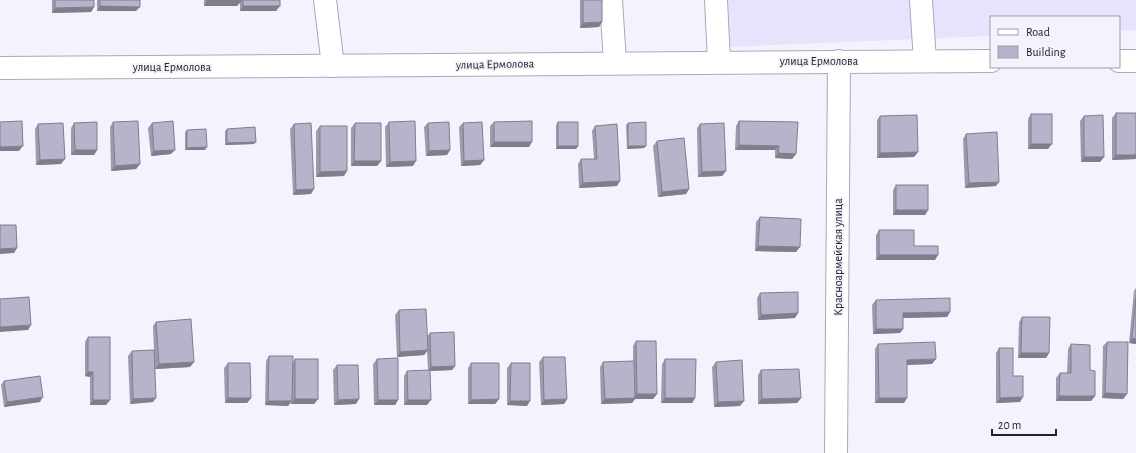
<svg xmlns="http://www.w3.org/2000/svg" width="1136" height="453" font-family="'Alegreya Sans',sans-serif">
<rect width="100%" height="100%" fill="#f4f2fc"/>
<!-- built -->
<path fill="#e8e3fc" d="M726,0H1136V30L1119,31V17H991V36L727,47Z"/>
<g fill="none" stroke-linecap="round" stroke-linejoin="round">
<!-- minor casing -->
<g stroke="#aba7bd" stroke-width="24">
<g id="minor">
<path d="M325,0L333,66"/>
<path d="M611,0L615,63"/>
<path d="M716,0L719,62"/>
<path d="M921,0L925,61"/>
<path d="M1119,61H1136"/>
<path d="M0,68L991,61"/>
<path d="M836,453L839,61"/>
</g>
</g>
<!-- minor -->
<use href="#minor" stroke="#fff" stroke-width="22"/>
</g>
<!-- wall -->
<g fill="#9d9aae">
<path d="M52,0H94V7L91,12L52,13Z"/>
<path d="M97,0H140L136,11H97Z"/>
<path d="M204,0H280L276,11H240V3L237,6H204Z"/>
<path d="M580,0H602V22L599,27L580,28Z"/>
<path d="M1116,113H1136V159L1112,160V118Z"/>
<path d="M1031,114L1048,149H1028V119Z"/>
<path d="M880,116L918,152L914,157L877,158V120Z"/>
<path d="M1084,116L1104,157L1100,162H1081L1080,121Z"/>
<path d="M739,121L796,154L792,159L775,158V150H735L736,126Z"/>
<path d="M113,122L140,164L136,169L111,171L110,127Z"/>
<path d="M389,122L413,166L386,167L385,127Z"/>
<path d="M494,122L529,147H490V126Z"/>
<path d="M558,122L578,146L576,149H556V125Z"/>
<path d="M74,123L97,150L94,155H71V128Z"/>
<path d="M152,123L171,154L151,156L148,128Z"/>
<path d="M355,123L381,161L377,166H351V128Z"/>
<path d="M428,123L450,150L447,155L426,156L424,127Z"/>
<path d="M463,123L484,160L480,165L461,166L459,127Z"/>
<path d="M628,123L644,148L627,149L626,125Z"/>
<path d="M38,124L61,164L36,165L35,129Z"/>
<path d="M294,124L311,194L293,195L290,129Z"/>
<path d="M700,124L726,171L722,176L698,177L697,128Z"/>
<path d="M320,126L344,176L316,177V131Z"/>
<path d="M595,126L617,186L579,188L578,164L581,159H594L592,131Z"/>
<path d="M227,129L254,144L225,145V131Z"/>
<path d="M187,130L205,150H185V132Z"/>
<path d="M966,134L996,186L965,188L963,139Z"/>
<path d="M657,141L689,189L686,194L658,197L653,146Z"/>
<path d="M896,185L928,210L925,215H893V190Z"/>
<path d="M760,217L796,252L755,251L756,222Z"/>
<path d="M879,230L914,246L935,260H876V235Z"/>
<path d="M1136,288V344L1129,343L1134,291Z"/>
<path d="M760,293L795,318L758,320L757,298Z"/>
<path d="M876,300L950,312L947,317L903,318V329L900,333L873,334L872,305Z"/>
<path d="M399,310L427,337L430,333L455,366L452,370L430,371L427,405H404V376L407,371L428,370L427,351L424,355L397,357L395,315Z"/>
<path d="M1022,317L1049,353L1046,358H1018L1019,322Z"/>
<path d="M156,322L194,362L190,367L155,369L153,402L130,404L128,356L132,351L154,350L153,326Z"/>
<path d="M88,337L110,400L106,405H90V377L85,376V342Z"/>
<path d="M636,341L657,394L653,399H635L632,403L601,404L600,367L603,362L633,361V346Z"/>
<path d="M1107,342L1127,394L1123,399L1102,398L1103,346Z"/>
<path d="M878,344L932,364L907,365L904,403H875V349Z"/>
<path d="M1071,344L1090,370L1095,396L1091,401H1056V378L1060,373H1067L1068,349Z"/>
<path d="M999,348L1013,376L1020,402L996,403V353Z"/>
<path d="M269,356L292,363L295,359L318,399L314,404H291V402L288,406L265,405L266,361Z"/>
<path d="M543,357L567,399L564,404L541,405L539,362Z"/>
<path d="M377,359L398,400L395,405H374L373,364Z"/>
<path d="M665,359L695,398L692,403H661L662,364Z"/>
<path d="M716,362L740,406L714,407L712,367Z"/>
<path d="M228,363L251,398L247,403H225L224,368Z"/>
<path d="M471,363L499,399L495,404H468V368Z"/>
<path d="M511,363L527,406L507,405V368Z"/>
<path d="M337,365L356,404L334,405L333,370Z"/>
<path d="M761,370L801,398L797,403L758,404V375Z"/>
<path d="M4,381L40,402L4,407L1,385Z"/>
</g>
<!-- shaded-wall -->
<g fill="#807d8d">
<path d="M207,1H241L237,6H204Z"/>
<path d="M100,6L140,7L136,11H97Z"/>
<path d="M243,6H280L276,11H240Z"/>
<path d="M94,7L91,12L52,13L55,8Z"/>
<path d="M602,22L599,27L580,28L583,23Z"/>
<path d="M256,142L254,144L225,145L227,143Z"/>
<path d="M494,142H532L529,147H490Z"/>
<path d="M1031,144H1052L1048,149H1028Z"/>
<path d="M739,145L779,146L775,150H735Z"/>
<path d="M23,146L19,151H0V147Z"/>
<path d="M558,146H578L576,149H556Z"/>
<path d="M628,146H646L644,148L627,149Z"/>
<path d="M207,147L205,150H185L187,148Z"/>
<path d="M75,150H97L94,155H71Z"/>
<path d="M175,150L171,154L151,156L154,151Z"/>
<path d="M450,150L447,155L426,156L429,151Z"/>
<path d="M918,152L914,157L877,158L880,153Z"/>
<path d="M778,153L796,154L792,159L775,158Z"/>
<path d="M1116,155H1136V159L1112,160Z"/>
<path d="M1084,157H1104L1100,162H1081Z"/>
<path d="M65,159L61,164L36,165L40,160Z"/>
<path d="M484,160L480,165L461,166L464,161Z"/>
<path d="M354,161H381L377,166H351Z"/>
<path d="M416,161L413,166L386,167L390,162Z"/>
<path d="M140,164L136,169L111,171L115,166Z"/>
<path d="M347,171L344,176L316,177L320,172Z"/>
<path d="M726,171L722,176L698,177L702,172Z"/>
<path d="M620,181L617,186L579,188L583,183Z"/>
<path d="M999,182L996,186L965,188L969,183Z"/>
<path d="M314,189L311,194L293,195L296,190Z"/>
<path d="M689,189L686,194L658,197L662,192Z"/>
<path d="M896,210H928L925,215H893Z"/>
<path d="M758,246L800,247L796,252L755,251Z"/>
<path d="M17,248L14,253L0,254V249Z"/>
<path d="M879,255H938L935,260H876Z"/>
<path d="M950,312L947,317L900,318L903,313Z"/>
<path d="M798,313L795,318L758,320L761,315Z"/>
<path d="M31,325L28,330L0,332V327Z"/>
<path d="M876,329H903L900,333L873,334Z"/>
<path d="M1132,338L1136,339V344L1129,343Z"/>
<path d="M428,350L424,355L397,357L400,352Z"/>
<path d="M1021,353H1049L1046,358H1018Z"/>
<path d="M936,359L932,364L904,365L907,360Z"/>
<path d="M194,362L190,367L155,369L159,364Z"/>
<path d="M455,366L452,370L428,371L431,367Z"/>
<path d="M88,372H93L90,377L85,376Z"/>
<path d="M1105,393L1127,394L1123,399L1102,398Z"/>
<path d="M637,394H657L653,399H635L632,403L601,404L605,399L634,398Z"/>
<path d="M1059,396H1095L1091,401H1056Z"/>
<path d="M43,397L40,402L4,407L7,402Z"/>
<path d="M1023,397L1020,402L996,403L1000,398Z"/>
<path d="M156,398L153,402L130,404L133,399Z"/>
<path d="M228,398H251L247,403H225Z"/>
<path d="M665,398H695L692,403H661Z"/>
<path d="M801,398L797,403L758,404L762,399Z"/>
<path d="M879,398H907L904,403H875Z"/>
<path d="M295,399H318L314,404H291Z"/>
<path d="M359,399L356,404L334,405L338,400Z"/>
<path d="M499,399L495,404H468L471,400Z"/>
<path d="M567,399L564,404L541,405L544,400Z"/>
<path d="M93,400H110L106,405H90Z"/>
<path d="M378,400H398L395,405H374Z"/>
<path d="M408,400H431L427,405H404Z"/>
<path d="M268,401H292L288,406L265,405Z"/>
<path d="M510,401H530L527,406L507,405Z"/>
<path d="M744,401L740,406L714,407L718,402Z"/>
</g>
<!-- building -->
<g fill="#b7b3ca" stroke="#807d8d">
<path d="M55,0H94V7L55,8Z"/>
<path d="M100,0H140V7L100,6Z"/>
<rect x="207" y="0" width="34" height="1"/>
<rect x="243" y="0" width="37" height="6"/>
<path d="M583,0H602V22L583,23Z"/>
<rect x="1116" y="113" width="20" height="42"/>
<rect x="1031" y="114" width="21" height="30"/>
<path d="M917,115L918,152L880,153V116Z"/>
<path d="M1103,115L1104,157H1084V116Z"/>
<path d="M22,121L23,146L0,147V122Z"/>
<path d="M138,121L140,164L115,166L113,122Z"/>
<path d="M173,121L175,150L154,151L152,123Z"/>
<path d="M415,121L416,161L390,162L389,122Z"/>
<path d="M532,121V142H494V122Z"/>
<path d="M739,121L798,122L796,154L778,153L779,146L739,145Z"/>
<path d="M97,122V150H75L74,123Z"/>
<path d="M449,122L450,150L429,151L428,123Z"/>
<path d="M482,122L484,160L464,161L463,123Z"/>
<rect x="558" y="122" width="20" height="24"/>
<path d="M646,122V146H628V123Z"/>
<path d="M63,123L65,159L40,160L38,124Z"/>
<path d="M311,123L314,189L296,190L294,124Z"/>
<path d="M355,123H381V161H354Z"/>
<path d="M724,123L726,171L702,172L700,124Z"/>
<path d="M617,124L620,181L583,183L581,159H597L595,126Z"/>
<path d="M320,126H347V171L320,172Z"/>
<path d="M255,127L256,142L227,143V129Z"/>
<path d="M206,129L207,147L187,148V130Z"/>
<path d="M997,132L999,182L969,183L966,134Z"/>
<path d="M684,138L689,189L662,192L657,141Z"/>
<rect x="896" y="185" width="32" height="25"/>
<path d="M760,217L801,219L800,247L758,246Z"/>
<path d="M0,225H16L17,248L0,249Z"/>
<path d="M879,230H914V246H938V255H879Z"/>
<path d="M798,292V313L761,315L760,293Z"/>
<path d="M29,297L31,325L0,327V299Z"/>
<path d="M950,298V312L903,313V329H876V300Z"/>
<path d="M1136,298V339L1132,338Z"/>
<path d="M426,309L428,350L400,352L399,310Z"/>
<path d="M1022,317H1050L1049,353H1021Z"/>
<path d="M191,319L194,362L159,364L156,322Z"/>
<path d="M454,332L455,366L431,367L430,333Z"/>
<path d="M88,337H110V400H93V372H88Z"/>
<path d="M636,341H656L657,394H637Z"/>
<path d="M935,342L936,359L907,360V398H879L878,344Z"/>
<path d="M1107,342H1128L1127,394L1105,393Z"/>
<path d="M1071,344L1090,345V370L1095,371V396H1059L1060,373H1071Z"/>
<path d="M999,348H1013V376H1023V397L1000,398Z"/>
<path d="M154,350L156,398L133,399L132,351Z"/>
<path d="M269,356H293L292,401H268Z"/>
<path d="M543,357H565L567,399L544,400Z"/>
<path d="M398,358V400H378L377,359Z"/>
<rect x="295" y="359" width="23" height="40"/>
<path d="M665,359H696L695,398H665Z"/>
<path d="M742,360L744,401L718,402L716,362Z"/>
<path d="M634,361L635,398L605,399L603,362Z"/>
<path d="M228,363H250L251,398H228Z"/>
<path d="M471,363H499V399L471,400Z"/>
<path d="M511,363H530V401H510Z"/>
<path d="M337,365H358L359,399L338,400Z"/>
<path d="M799,369L801,398L762,399L761,370Z"/>
<path d="M430,370L431,400H408L407,371Z"/>
<path d="M40,376L43,397L7,402L4,381Z"/>
</g>
<g text-anchor="middle" dominant-baseline="central" stroke-width="3.5" stroke-linejoin="round" paint-order="stroke">
<!-- street labels -->
<g font-size="12" fill="#232129" stroke="#f4f2fc">
<text x="819" y="61">улица Ермолова</text>
<text transform="translate(495 64) rotate(-1)">улица Ермолова</text>
<text x="172" y="67">улица Ермолова</text>
<text transform="translate(838 257) rotate(-90)">Красноармейская улица</text>
</g>
</g>
<!-- legend -->
<rect x="990" y="16" width="130" height="52" fill="#f4f2fc" stroke="#a09ea8"/>
<rect x="998" y="29" width="20" height="6" fill="#ffffff" stroke="#a09ea8"/>
<text x="1026" y="36" font-size="12" fill="#232129">Road</text>
<rect x="998" y="46" width="20" height="12" fill="#b7b3ca" stroke="#a09ea8"/>
<text x="1026" y="56" font-size="12" fill="#232129">Building</text>
<!-- scale -->
<path d="M992 429v6h64v-6" fill="none" stroke="#232129" stroke-width="2"/>
<text x="998" y="429" font-size="12" fill="#232129" stroke="#f4f2fc" stroke-width="3" paint-order="stroke">20 m</text>
</svg>
